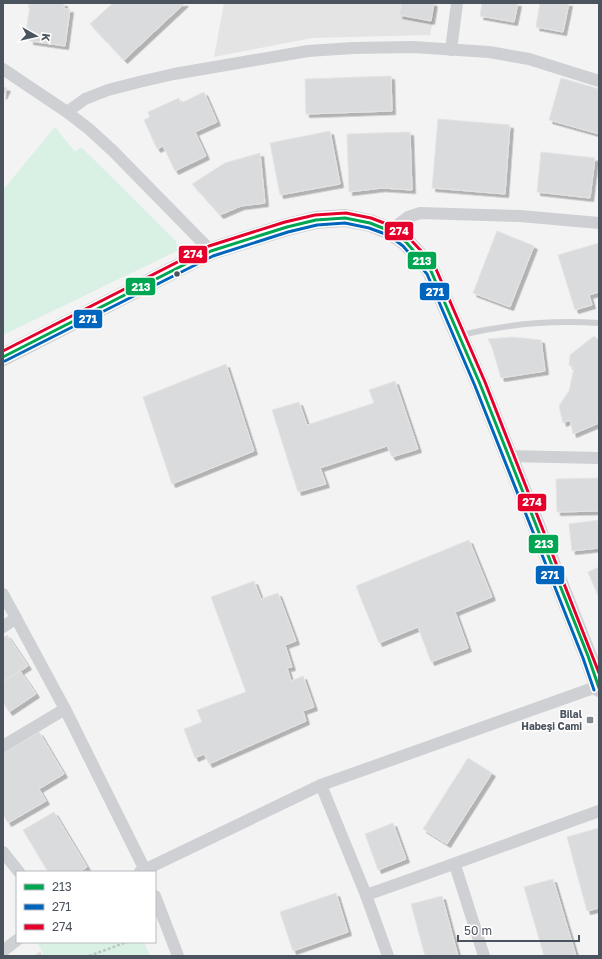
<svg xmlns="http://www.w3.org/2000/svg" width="602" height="959" font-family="'Golos Text',sans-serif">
<defs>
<filter id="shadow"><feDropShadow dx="3.5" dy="3.5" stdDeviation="0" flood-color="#0004"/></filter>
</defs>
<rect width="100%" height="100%" fill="#f3f3f3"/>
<!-- education -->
<path fill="#e5e4e4" d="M224,3H437L430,35L312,38L214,57Z"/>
<!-- green -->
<g fill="#d9f0e4">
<path d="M55,127L75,152L81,147L176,241L177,251L3,335V190Z"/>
<path d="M41,942H144L150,956H44L38,943Z"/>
</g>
<!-- building -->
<g fill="#dadbdd" stroke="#e4e4e5" filter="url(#shadow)">
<path d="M25,3H64V9H70L65,46L30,41L31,32H26L30,5Z"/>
<path d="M113,3H185L124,60L90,24Z"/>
<path d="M402,3H434L431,21L399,15Z"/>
<path d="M482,3H518L514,22L480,16Z"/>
<path d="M540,3H569L563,32L536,27Z"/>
<path d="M391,76L392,111L306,114L305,79Z"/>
<path d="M561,78L599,89V134L549,120Z"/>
<path d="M3,87L7,88L3,96Z"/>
<path d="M204,92L217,122L195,132L206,156L175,171L163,146L157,149L144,120L150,117L148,112L179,98L181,103Z"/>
<path d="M438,119L510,125L505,194L432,188Z"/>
<path d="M330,131L340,184L280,195L270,143Z"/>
<path d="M410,132L412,190L382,188L349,192L347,134Z"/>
<path d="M541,152L595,158L590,198L537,192Z"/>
<path d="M260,153L265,203L241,206L220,215L192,184L225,163Z"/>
<path d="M497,231L534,246L510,307L473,293Z"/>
<path d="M599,243V292L589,295L592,305L575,310L558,255Z"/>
<path d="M594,336L599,340V423L573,434L570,420L563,423L559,406L569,391L574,368L569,365L570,355Z"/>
<path d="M512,337L541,340L545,371L501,378L492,347L488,339Z"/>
<path d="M226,364L254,451L172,484L143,397Z"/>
<path d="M395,381L418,449L392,457L387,446L320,468L326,484L298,492L272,410L299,402L307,425L374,403L369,390Z"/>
<path d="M599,478V511L557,512L556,479Z"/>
<path d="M599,520V548L572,551L569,524Z"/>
<path d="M469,540L492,597L455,612L468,648L431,662L418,627L379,643L356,586Z"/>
<path d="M599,567V598L588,572Z"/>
<path d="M254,581L261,599L278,593L296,641L285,645L292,667L287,668L291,681L303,676L314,707L303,711L306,721L209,764L204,754L195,758L184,729L202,722L197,710L246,692L211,597Z"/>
<path d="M7,635L28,666L3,682V638Z"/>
<path d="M20,671L36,694L9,712L3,702V682Z"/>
<path d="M39,732L64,774L39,789L46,801L8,823L3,814V753Z"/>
<path d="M468,758L492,773L447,844L423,829Z"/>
<path d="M54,812L87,867L79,872H48L23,830Z"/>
<path d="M393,823L406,859L378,870L365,834Z"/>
<path d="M599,828V908L587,911L567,837Z"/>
<path d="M553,879L576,956H544L524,887Z"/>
<path d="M336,893L348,932L293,951L280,912Z"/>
<path d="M442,896L458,956H425L411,904Z"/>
<path d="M40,952L43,956H34Z"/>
</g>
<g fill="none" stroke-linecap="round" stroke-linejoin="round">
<!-- path -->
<path stroke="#bcc7c4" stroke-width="2.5" stroke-dasharray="3 2" stroke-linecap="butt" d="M89,956L127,942"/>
<!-- service -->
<path stroke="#ced0d3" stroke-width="6" d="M461,335C507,324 552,320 599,323"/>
<!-- minor -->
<g stroke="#ced0d3" stroke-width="12">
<path d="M451,50L457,3"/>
<path d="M3,69L67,112L89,129L113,151L211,251"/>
<path d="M67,112L85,99L108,90L139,82L174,74L308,51L353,48L413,47L489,52L529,59L599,81"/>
<path d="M390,231L408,217L420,213L520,216L599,223"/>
<path d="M508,456L599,458"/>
<path d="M3,594L65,709L146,872"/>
<path d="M3,627L16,618"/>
<path d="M3,746L65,709"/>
<path d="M321,785L366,895L388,956"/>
<path d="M3,852L19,872"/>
<path d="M455,865L484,956"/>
<path d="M140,872L321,785L599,686"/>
<path d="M366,895C444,868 521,839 599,811"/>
<path d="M155,896L178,956"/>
<path d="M3,951L17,940"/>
</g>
<!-- secondary -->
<path stroke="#cfd1d4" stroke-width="18" d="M3,357L211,251L287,227L316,220L345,218L370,223L390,231L406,242L421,258L431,271L480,384L588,656L599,688"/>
<!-- bus-1 casing -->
<g stroke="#fff" stroke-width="6">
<path id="bus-1" d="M3,357L211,251L287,227L316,220L345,218L370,223L390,231L406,242L431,271L480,384L588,656L599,688"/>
</g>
<!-- bus-2 casing -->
<g stroke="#fff" stroke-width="6">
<path id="bus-2" d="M5,361L213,256L288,232L317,225L345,223L369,228L388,235L403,246L427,274L475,386L583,658L594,690"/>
</g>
<!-- bus-3 casing -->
<g stroke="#fff" stroke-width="6">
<path id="bus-3" d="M3,351L209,246L285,222L315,215L346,213L371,218L392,226L410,239L425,255L436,269L485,382L599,673"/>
</g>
<!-- bus-1 -->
<use href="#bus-1" stroke="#00a651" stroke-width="3"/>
<!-- bus-2 -->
<use href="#bus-2" stroke="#0065bd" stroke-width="3"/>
<!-- bus-3 -->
<use href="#bus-3" stroke="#e4002b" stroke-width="3"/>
</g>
<!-- markers -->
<circle fill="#4a535e" stroke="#fff" stroke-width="1.5" cx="177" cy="274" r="3.5"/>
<rect fill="#858b92" stroke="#fff" stroke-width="1.5" x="586" y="716" width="8" height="8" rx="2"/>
<g text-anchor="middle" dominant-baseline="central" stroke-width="3" stroke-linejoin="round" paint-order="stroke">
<!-- poi labels -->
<g font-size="10" font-weight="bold" fill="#4a535e" stroke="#fff" text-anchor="end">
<text x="582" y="714">Bilal<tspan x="582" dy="12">Habeşi Cami</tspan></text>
</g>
</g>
<g stroke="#fff" stroke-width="1.5">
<rect x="384" y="221" width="30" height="20" rx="4" fill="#e4002b"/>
<rect x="178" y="245" width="30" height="19" rx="4" fill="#e4002b"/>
<rect x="407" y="251" width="30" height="19" rx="4" fill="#00a651"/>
<rect x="125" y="277" width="31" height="19" rx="4" fill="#00a651"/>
<rect x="419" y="282" width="31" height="19" rx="4" fill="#0065bd"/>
<rect x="73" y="309" width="30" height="20" rx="4" fill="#0065bd"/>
<rect x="517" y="493" width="30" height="19" rx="4" fill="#e4002b"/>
<rect x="528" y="534" width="31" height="20" rx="4" fill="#00a651"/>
<rect x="535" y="565" width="30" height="20" rx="4" fill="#0065bd"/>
</g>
<g font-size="11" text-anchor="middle" font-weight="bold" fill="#fff">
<text x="399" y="235">274</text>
<text x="193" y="258">274</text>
<text x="422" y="265">213</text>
<text x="141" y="291">213</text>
<text x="435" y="296">271</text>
<text x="88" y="323">271</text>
<text x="532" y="506">274</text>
<text x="544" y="548">213</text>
<text x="550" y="579">271</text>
</g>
<!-- border -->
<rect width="602" height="959" fill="none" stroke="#4a535e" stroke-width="8"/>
<!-- legend -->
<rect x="16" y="871" width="140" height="72" fill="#ffffff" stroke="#b7babf"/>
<rect x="24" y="884" width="20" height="6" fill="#00a651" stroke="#b7babf"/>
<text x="52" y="891" font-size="12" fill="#4a535e">213</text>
<rect x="24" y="904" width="20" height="6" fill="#0065bd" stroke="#b7babf"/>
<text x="52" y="911" font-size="12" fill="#4a535e">271</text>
<rect x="24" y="924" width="20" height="6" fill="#e4002b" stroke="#b7babf"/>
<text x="52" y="931" font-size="12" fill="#4a535e">274</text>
<!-- north arrow -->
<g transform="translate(36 36) rotate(98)" stroke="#ffffff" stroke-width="3" paint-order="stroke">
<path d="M0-3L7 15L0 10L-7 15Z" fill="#4a535e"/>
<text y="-6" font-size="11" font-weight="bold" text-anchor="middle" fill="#4a535e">K</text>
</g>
<!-- scale -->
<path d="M458 935v6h121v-6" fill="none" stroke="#4a535e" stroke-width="2"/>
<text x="464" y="935" font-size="12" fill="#4a535e" stroke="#ffffff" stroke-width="3" paint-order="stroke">50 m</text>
</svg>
